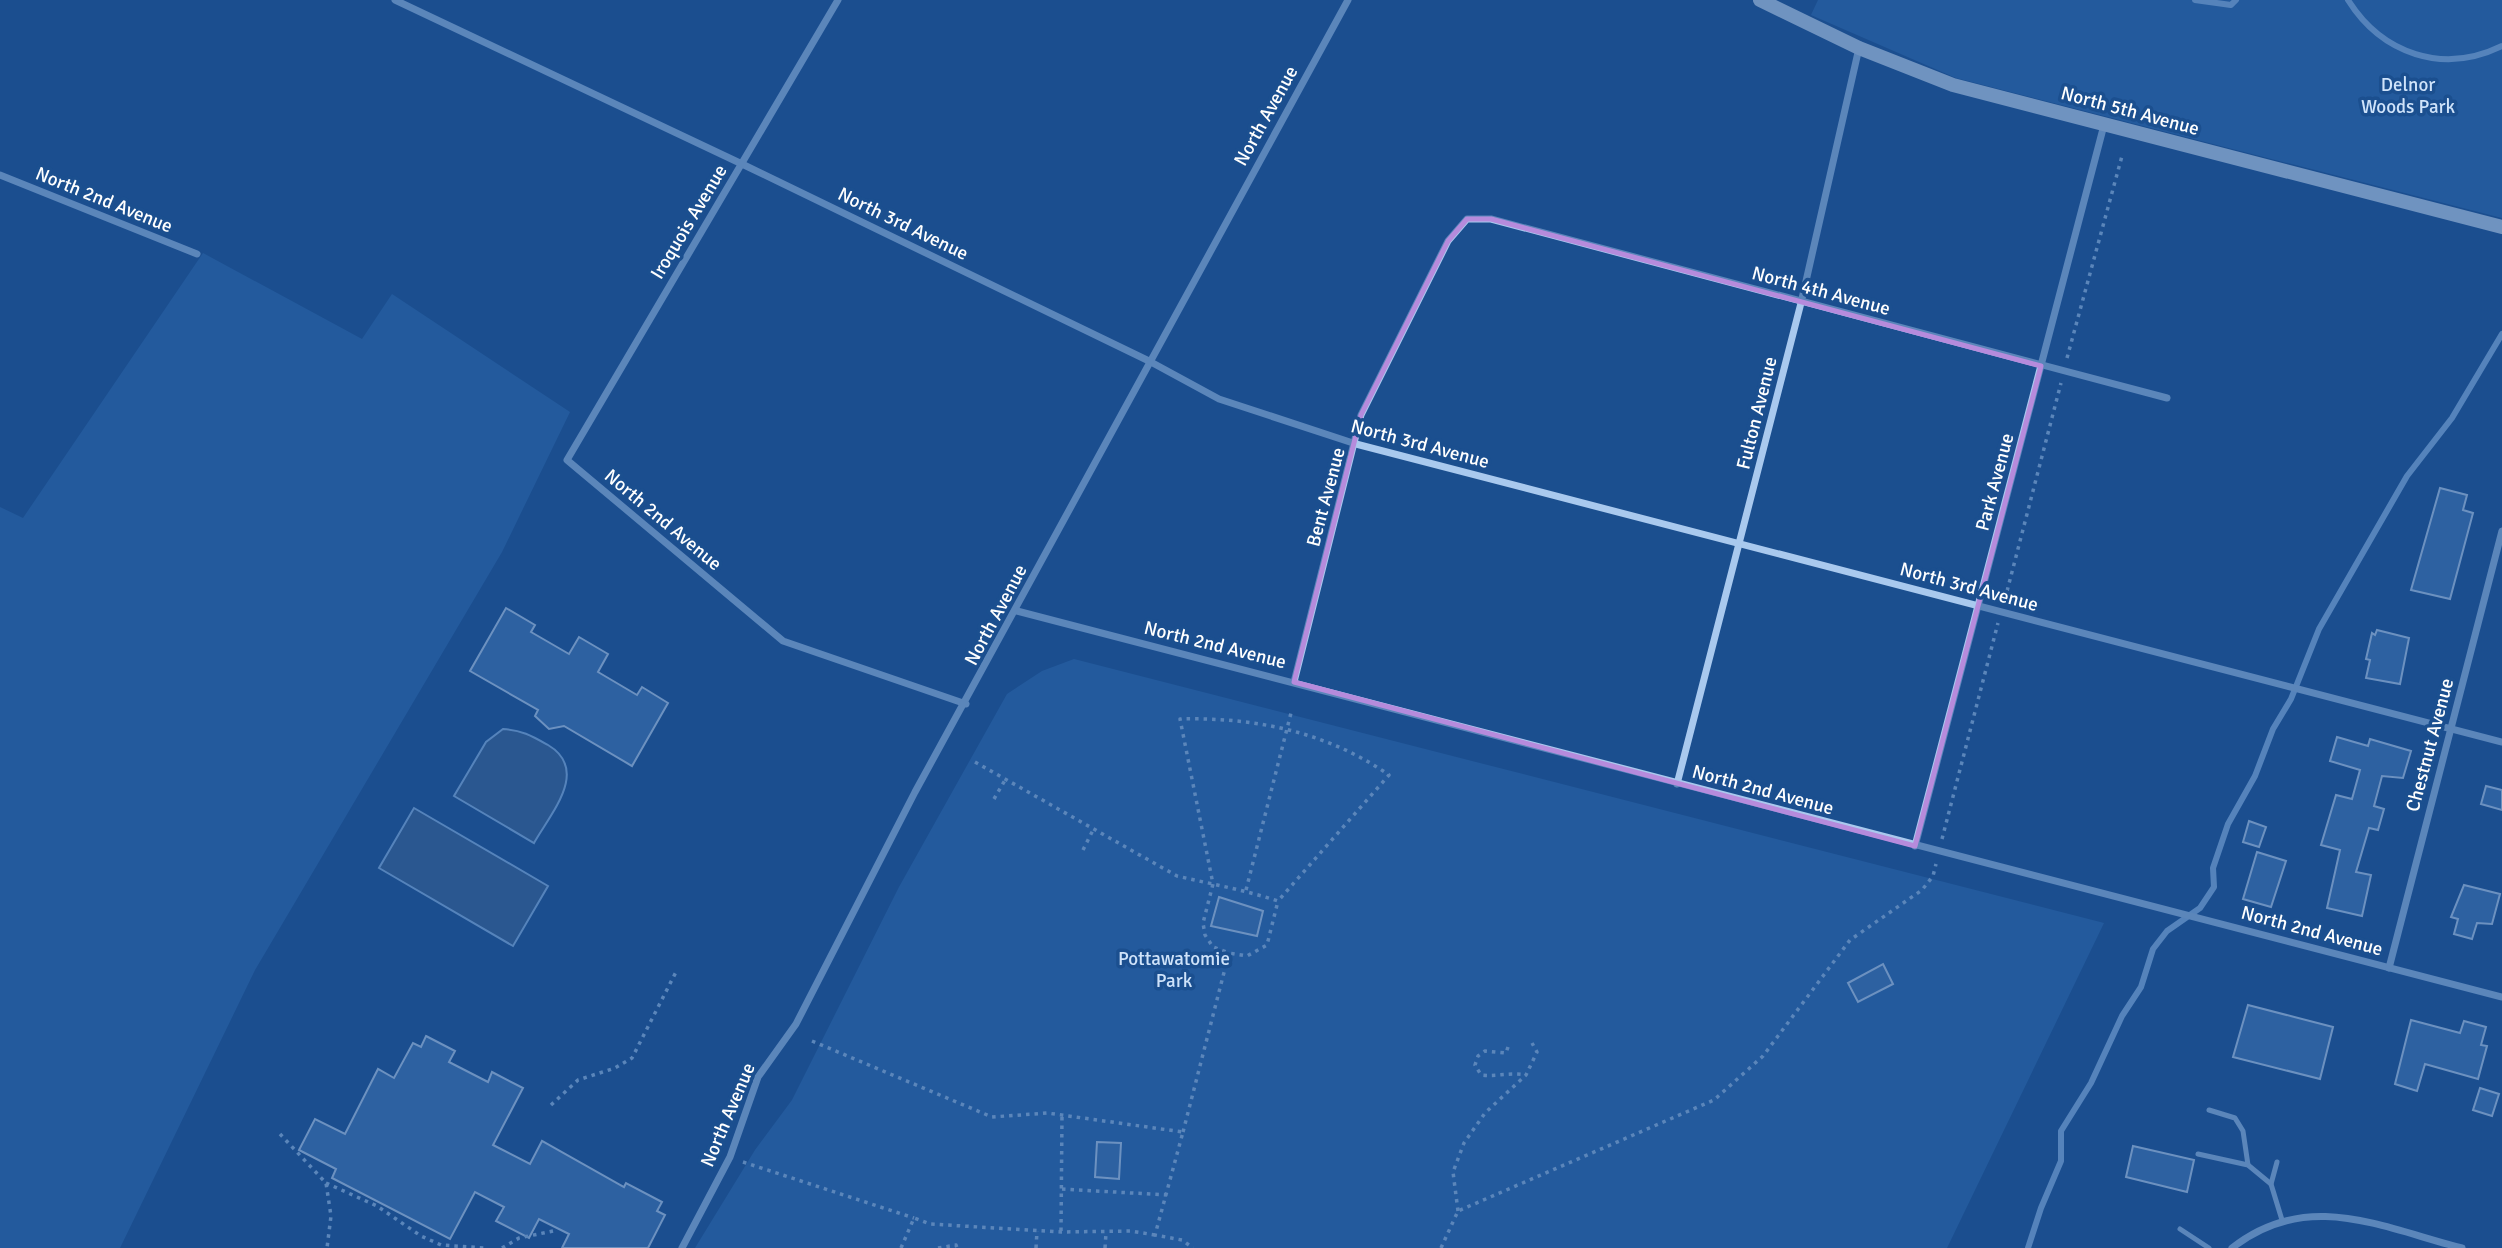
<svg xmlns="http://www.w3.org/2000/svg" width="2502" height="1248" font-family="Signika,sans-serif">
<rect width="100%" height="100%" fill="#1b4f8f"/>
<!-- green -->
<g fill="#2e69ad">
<path d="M1818,0H2502V218L1956,78L1811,15Z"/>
<path d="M203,253L362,339L392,294L570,412L502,552L255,970L120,1248H0V507L23,518Z"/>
<path d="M1074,659L2104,923L1947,1248H695L755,1150L792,1100L899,887L1007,694L1042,671Z"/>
</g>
<!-- water -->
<g fill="#3c6290" stroke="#9cc4f0" stroke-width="2">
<path d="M503,729C522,730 532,736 548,745C590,770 551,813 534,843L454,796L486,742Z"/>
<path d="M414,808L548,886L513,946L379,868Z"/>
</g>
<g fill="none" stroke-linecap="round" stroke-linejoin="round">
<!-- stream -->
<g stroke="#9cc4f0" stroke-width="6">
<path d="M2195,0L2231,5L2236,0"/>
<path d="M2348,0C2382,54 2443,75 2502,46"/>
<path d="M2028,1248L2041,1208L2061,1161V1131L2091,1083L2122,1016L2141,987L2153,949L2167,931L2200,908L2214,887L2213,868L2228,824L2255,776L2273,729L2291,699L2319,629L2407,476L2452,418L2502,334"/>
</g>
</g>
<!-- building -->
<g fill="#4478b7" stroke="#cfe3fa" stroke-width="2">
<path d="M2440,488L2467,495L2463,510L2473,513L2450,599L2411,590Z"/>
<path d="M506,608L535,625L531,632L569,654L579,637L608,654L598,672L637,695L642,687L668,703L632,766L564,726L549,729L535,716L538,710L470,671Z"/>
<path d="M2377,630L2409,638L2400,684L2366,678L2370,660L2366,659L2372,633L2375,635Z"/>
<path d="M2337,737L2368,746L2370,739L2411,751L2403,778L2382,776L2374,806L2384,809L2378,830L2369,828L2356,872L2371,875L2362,916L2327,908L2340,850L2321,845L2336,795L2352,799L2360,770L2330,761Z"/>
<path d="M2486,786L2502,790V810L2481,804Z"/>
<path d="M2249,821L2266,827L2259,847L2243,842Z"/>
<path d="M2257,852L2286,861L2271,907L2243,899Z"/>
<path d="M2464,885L2500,894L2492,924L2477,923L2472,939L2454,934L2458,919L2451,917Z"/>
<path d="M1219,897L1263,911L1257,936L1211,926Z"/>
<path d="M1883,964L1893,984L1858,1002L1848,983Z"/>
<path d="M2248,1005L2333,1027L2320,1079L2233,1057Z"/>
<path d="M2411,1020L2460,1033L2464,1021L2486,1027L2481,1045L2487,1046L2478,1079L2425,1064L2417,1091L2395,1084Z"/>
<path d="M426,1036L455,1051L449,1062L488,1082L492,1072L523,1088L493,1145L530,1164L542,1141L624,1187L626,1183L662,1202L657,1211L665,1215L648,1248H562L569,1234L539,1219L529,1238L496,1221L504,1207L475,1192L450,1239L332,1178L336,1169L299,1150L315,1119L345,1134L378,1069L394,1078L413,1043L421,1047Z"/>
<path d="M2480,1088L2499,1094L2492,1116L2473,1110Z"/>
<path d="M1097,1142L1121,1143L1119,1179L1095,1177Z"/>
<path d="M2133,1146L2194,1160L2187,1192L2126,1177Z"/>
</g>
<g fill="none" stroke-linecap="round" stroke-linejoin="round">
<!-- path -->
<g stroke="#a9c9ee" stroke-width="3.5" stroke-dasharray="3.5 5" stroke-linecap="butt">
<path d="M2067,358L2122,156"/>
<path d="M2005,599L2061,383"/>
<path d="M975,762L1177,876C1211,884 1245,890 1278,901L1389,775C1327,732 1255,717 1180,719L1213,884L1203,923L1205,935L1213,947L1229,953"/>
<path d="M994,799L1005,780"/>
<path d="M1942,839L1998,623"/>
<path d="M1083,850L1093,830"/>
<path d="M1246,890L1292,709"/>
<path d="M812,1041L992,1117L1047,1113L1183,1132L1155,1235L1182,1240L1193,1248"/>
<path d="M1508,1047L1506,1053L1485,1051L1478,1056L1475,1065L1481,1075C1497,1077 1509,1072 1526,1075"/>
<path d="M551,1105L578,1080L615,1068L632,1058L677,970"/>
<path d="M1183,1132L1229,953L1247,956L1267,945L1278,901"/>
<path d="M280,1134L326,1183L331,1216L327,1248"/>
<path d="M743,1162L914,1218"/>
<path d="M326,1183L377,1206L421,1236L441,1245L484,1248"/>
<path d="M1062,1189L1167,1195"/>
<path d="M1458,1211L1453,1172L1464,1143L1485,1113L1526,1075L1537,1052L1532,1043"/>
<path d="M1061,1231L1062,1114"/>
<path d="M502,1248L519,1238L553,1231"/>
<path d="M901,1248L914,1218L930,1224L1061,1232L1131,1231L1155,1235"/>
<path d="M938,1248L956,1245L957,1248"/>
<path d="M1036,1248L1037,1231"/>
<path d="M1105,1248L1106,1233"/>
<path d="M1441,1248L1458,1211L1714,1100L1763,1056L1850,940L1922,890L1933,876L1936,864"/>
</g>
<!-- lane -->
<g stroke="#a9c9ee" stroke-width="5">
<path d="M2209,1110L2235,1118L2243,1131L2248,1165"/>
<path d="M2198,1154L2248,1165L2271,1184"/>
<path d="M2277,1162L2271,1184L2282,1220"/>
<path d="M2180,1229L2209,1248"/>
</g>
<!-- street -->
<g stroke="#a9c9ee" stroke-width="7">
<path d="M395,0L742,164L1149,361L1219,399L1356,444L2502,742"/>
<path d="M838,0L567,460L783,641L966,704"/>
<path d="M0,175L197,254"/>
<path d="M1017,611L2502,997"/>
<path d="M1294,682L1361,415L1448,241L1467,219H1491L2167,398"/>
<path d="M1677,784L1801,303L1859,48"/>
<path d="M1915,846L2104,125"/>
<path d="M2389,968L2502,531"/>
<path d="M682,1248L730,1157L758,1077L796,1024L915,792L1348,0"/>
<path d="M2232,1248C2307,1189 2380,1227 2462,1248"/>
</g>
<!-- secondary -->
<path stroke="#d6e6fa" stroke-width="14" d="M1760,0L1859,48L1953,85L2502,227"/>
</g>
<!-- marked area -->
<path d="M0 0H2502V1248H0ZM1467,219H1491L2041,366L1915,846L1294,682L1361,415L1448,241Z" fill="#1b4f8f" fill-opacity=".55" fill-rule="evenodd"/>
<path fill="none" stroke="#b68bdc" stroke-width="5" stroke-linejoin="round" d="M1467,219H1491L2041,366L1915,846L1294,682L1361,415L1448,241Z"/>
<g text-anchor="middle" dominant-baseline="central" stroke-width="7" stroke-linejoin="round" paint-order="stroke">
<!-- park labels -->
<g font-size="19" fill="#cfe3fa" stroke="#1b4f8f">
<text x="2408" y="85">Delnor<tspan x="2408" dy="22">Woods Park</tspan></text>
<text x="1174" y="959">Pottawatomie<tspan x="1174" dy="22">Park</tspan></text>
</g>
<!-- street labels -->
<g font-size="19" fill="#fff" stroke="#1b4f8f">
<text transform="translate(2130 111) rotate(15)">North 5th Avenue</text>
<text transform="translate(1266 116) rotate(-61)">North Avenue</text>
<text transform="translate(104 200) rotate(22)">North 2nd Avenue</text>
<text transform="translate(689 222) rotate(-59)">Iroquois Avenue</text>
<text transform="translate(903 224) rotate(26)">North 3rd Avenue</text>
<text transform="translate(1821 291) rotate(15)">North 4th Avenue</text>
<text transform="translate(1757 413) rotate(-76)">Fulton Avenue</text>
<text transform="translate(1420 444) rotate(15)">North 3rd Avenue</text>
<text transform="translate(1995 482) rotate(-75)">Park Avenue</text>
<text transform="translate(1326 497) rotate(-75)">Bent Avenue</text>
<text transform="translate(663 520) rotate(40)">North 2nd Avenue</text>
<text transform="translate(1969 587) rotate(15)">North 3rd Avenue</text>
<text transform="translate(996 615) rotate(-62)">North Avenue</text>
<text transform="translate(1215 645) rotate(14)">North 2nd Avenue</text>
<text transform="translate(2430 745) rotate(-75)">Chestnut Avenue</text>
<text transform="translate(1763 790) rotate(15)">North 2nd Avenue</text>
<text transform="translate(2312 931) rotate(15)">North 2nd Avenue</text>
<text transform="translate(728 1115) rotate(-67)">North Avenue</text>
</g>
</g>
</svg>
